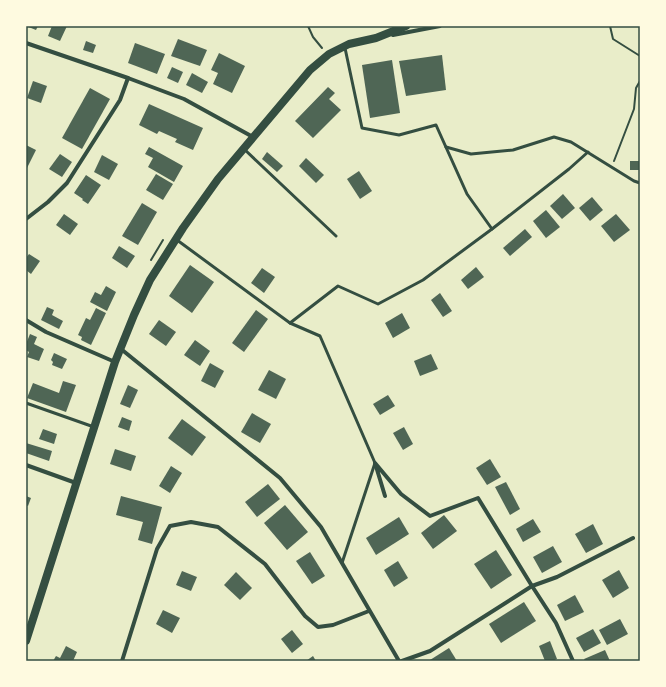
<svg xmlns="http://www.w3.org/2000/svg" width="666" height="687" font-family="'Fira Sans',sans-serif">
<rect width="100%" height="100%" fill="#e9edc9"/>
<!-- building -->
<g fill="#4f6655">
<path d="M26,26H38L36,30Z"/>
<path d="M52,26H67L60,41L48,36Z"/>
<path d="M178,39L207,50L200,66L171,56Z"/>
<path d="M86,41L96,45L93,53L83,50Z"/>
<path d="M135,43L165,54L157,74L128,63Z"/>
<path d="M219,53L245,66L232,93L213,84L218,73L211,70Z"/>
<path d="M442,55L446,90L406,96L399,61Z"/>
<path d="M392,60L400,113L370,118L362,65Z"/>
<path d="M172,67L183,72L178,83L167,78Z"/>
<path d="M192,73L208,82L202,93L186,85Z"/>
<path d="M33,81L47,86L41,103L27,98Z"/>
<path d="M328,87L335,93L329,99L341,110L313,138L295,121Z"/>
<path d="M90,88L110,99L82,149L62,138Z"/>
<path d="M149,104L203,128L193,150L175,142L177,139L159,131L157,134L139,125Z"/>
<path d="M26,145L36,150L26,170Z"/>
<path d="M149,147L183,166L174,182L148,167L153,158L145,154Z"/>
<path d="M267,152L283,166L277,172L262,159Z"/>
<path d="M60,154L72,162L62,177L49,169Z"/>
<path d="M102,155L118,164L109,180L94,172Z"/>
<path d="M306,158L324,175L316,183L299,166Z"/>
<rect x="630" y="161" width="10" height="9"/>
<path d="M359,171L372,191L360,199L347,179Z"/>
<path d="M156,174L173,184L163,200L146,190Z"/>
<path d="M86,175L101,185L88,204L82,200L83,199L74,193Z"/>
<path d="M563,194L575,208L562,219L550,206Z"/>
<path d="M592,197L603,210L590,221L579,208Z"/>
<path d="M142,203L157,212L138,245L122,236Z"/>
<path d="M546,210L560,227L546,238L533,221Z"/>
<path d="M64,214L78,224L70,235L56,225Z"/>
<path d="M616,214L630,230L614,242L601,226Z"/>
<path d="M525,229L532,237L510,256L503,248Z"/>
<path d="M119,246L135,256L127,268L112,258Z"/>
<path d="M29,254L40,261L31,274L26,270V258Z"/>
<path d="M190,265L214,282L192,313L169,296Z"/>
<path d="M476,267L484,277L468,289L461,280Z"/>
<path d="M262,268L275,277L264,293L251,283Z"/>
<path d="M106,286L116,292L107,311L90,302L95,292L101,295Z"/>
<path d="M440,293L452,311L443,317L431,300Z"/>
<path d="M47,307L54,310L52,315L63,321L59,329L41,320Z"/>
<path d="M96,308L106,313L91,345L81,340L82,337L78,335L86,318L90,320Z"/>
<path d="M256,310L268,319L244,352L232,343Z"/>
<path d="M402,313L410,328L393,338L385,323Z"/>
<path d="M159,320L176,332L166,346L149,334Z"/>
<path d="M30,334L37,337L34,344L44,349L39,361L27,357L29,352L26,350V344Z"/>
<path d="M195,340L210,351L200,366L184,355Z"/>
<path d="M54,353L67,359L62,369L52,365L53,362L51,360Z"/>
<path d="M431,354L438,369L420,376L414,361Z"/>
<path d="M210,363L224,371L215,388L201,381Z"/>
<path d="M269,370L286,379L276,399L258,390Z"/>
<path d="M63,381L76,385L66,412L27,398L33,383L59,393Z"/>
<path d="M128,385L138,390L130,408L120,404Z"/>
<path d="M388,395L395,406L380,415L373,404Z"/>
<path d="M252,413L271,424L260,443L241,432Z"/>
<path d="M122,417L132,421L129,431L118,427Z"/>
<path d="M182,419L206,437L192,456L168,438Z"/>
<path d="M404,427L413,444L403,450L393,433Z"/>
<path d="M43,429L57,434L54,444L39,439Z"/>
<path d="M26,443L52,451L49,461L26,453Z"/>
<path d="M115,449L136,456L131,471L110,464Z"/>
<path d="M490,459L501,477L487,485L476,468Z"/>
<path d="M171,466L182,473L170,493L159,486Z"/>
<path d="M506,482L520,509L510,515L495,487Z"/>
<path d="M268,484L280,499L257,517L245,502Z"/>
<path d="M26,496L31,498L28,506L26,505Z"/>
<path d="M121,496L162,507L152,544L138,540L143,522L116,515Z"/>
<path d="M285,505L308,532L287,550L264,523Z"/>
<path d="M444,515L457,531L433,549L421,533Z"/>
<path d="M399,517L409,534L376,555L366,538Z"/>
<path d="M533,519L541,532L523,542L516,529Z"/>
<path d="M593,524L603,544L586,553L575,534Z"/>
<path d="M553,546L562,562L542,573L533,557Z"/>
<path d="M496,550L512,575L491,589L474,564Z"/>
<path d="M310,552L325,576L312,584L296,561Z"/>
<path d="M398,561L408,578L394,587L384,570Z"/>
<path d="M619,570L629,588L613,598L602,580Z"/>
<path d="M182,571L197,577L191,591L176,585Z"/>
<path d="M236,572L252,588L240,600L224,585Z"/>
<path d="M575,595L584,612L565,621L557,605Z"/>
<path d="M524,602L536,621L501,643L489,624Z"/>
<path d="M163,610L180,618L172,633L156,624Z"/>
<path d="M620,619L628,634L607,645L599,630Z"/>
<path d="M593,629L601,643L584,652L576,638Z"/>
<path d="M292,630L303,644L292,653L281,639Z"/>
<path d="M550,641L557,659L552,661H545L539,646Z"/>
<path d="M66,646L77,652L73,661H53L56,656L60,658Z"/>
<path d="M449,648L457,661H431L430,660Z"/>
<path d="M605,650L610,661H585L584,659Z"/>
<path d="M313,656L316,661H306Z"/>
</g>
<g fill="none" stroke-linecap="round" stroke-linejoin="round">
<!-- path -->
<g stroke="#344e41" stroke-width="2">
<path d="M308,26L313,37L322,48"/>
<path d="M610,26L613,39L640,56"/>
<path d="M614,161L634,109L636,88L640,81"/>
<path d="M151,260L163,240"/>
</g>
<!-- service -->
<g stroke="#344e41" stroke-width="3">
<path d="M345,48L362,128L399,135L436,125L467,194L492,229"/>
<path d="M446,147L471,154L513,150L554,137L571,142L634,181L640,183"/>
<path d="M244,149L336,236"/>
<path d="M177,240L290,323L320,336L375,463L342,563"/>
<path d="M290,323L338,286L378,304L423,280L492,229L569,169L588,152"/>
<path d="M26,403L94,427"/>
</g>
<!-- minor -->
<g stroke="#344e41" stroke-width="4">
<path d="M393,35L440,26"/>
<path d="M26,43L128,78L184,99L253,137"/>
<path d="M26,219L48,202L67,183L120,100L128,78"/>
<path d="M26,320L46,332L115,362"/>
<path d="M121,349L280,478L321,527L399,661"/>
<path d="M26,465L76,483"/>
<path d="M385,496L375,463L401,494L430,516L478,498L532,586L556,623L573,661"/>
<path d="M122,661L157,549L170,526L191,522L218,527L265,564L305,616L318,627L333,625L369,611"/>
<path d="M402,661L430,651L532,586L557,577L633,538"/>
</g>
<!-- secondary -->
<path stroke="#344e41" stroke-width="8" d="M26,641L115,362L134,315L150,280L183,228L218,179L310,70L329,54L349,44L376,38L406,26"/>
</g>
<!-- border -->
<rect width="666" height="687" fill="none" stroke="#fefae0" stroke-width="54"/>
<rect x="27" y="27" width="612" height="633" fill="none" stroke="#344e41" stroke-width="1.5"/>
</svg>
